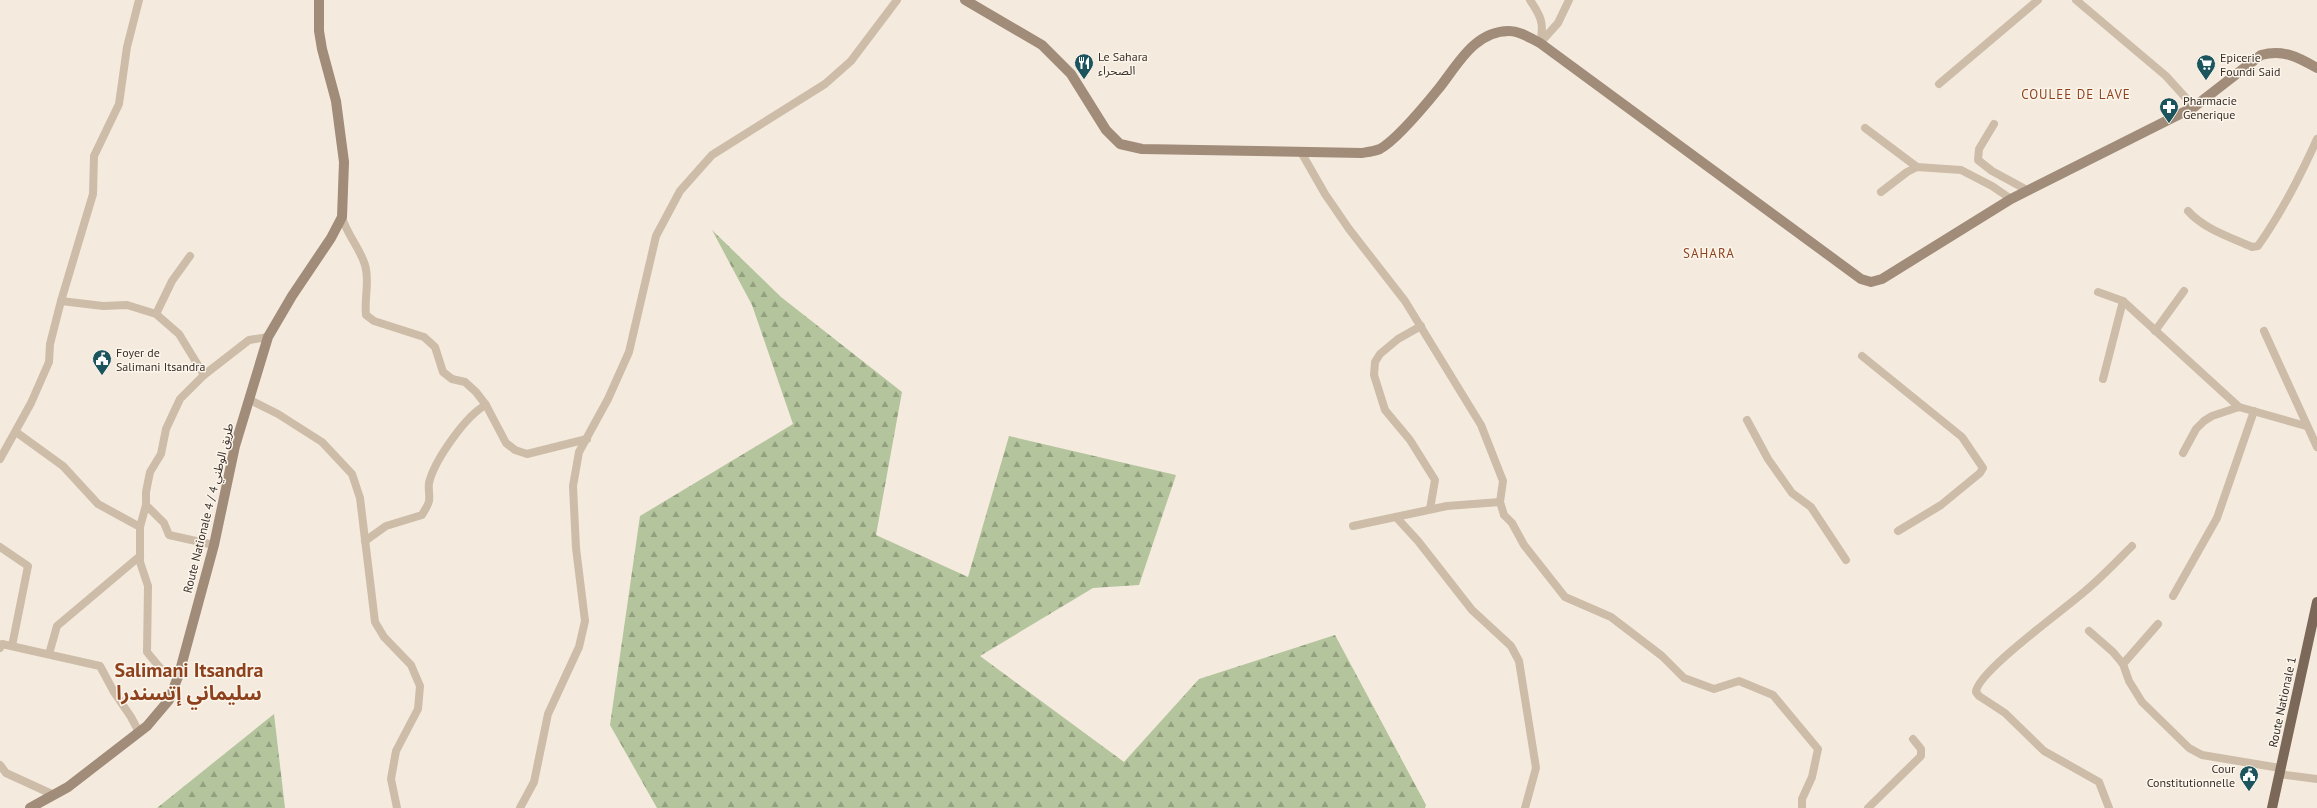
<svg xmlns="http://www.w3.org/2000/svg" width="2317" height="808" font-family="'PT Sans','Noto Sans Arabic',sans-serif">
<defs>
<pattern id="forest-firs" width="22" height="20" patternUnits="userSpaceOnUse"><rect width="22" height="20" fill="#b4c49c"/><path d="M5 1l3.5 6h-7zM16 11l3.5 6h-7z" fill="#93a07f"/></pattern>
</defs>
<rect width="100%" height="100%" fill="#f4ebde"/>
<!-- forest -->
<g fill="url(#forest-firs)">
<path d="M712,230L781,297L902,392L876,535L968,577L1009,436L1176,475L1139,585L1093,588L980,656L1124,762L1199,679L1335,635L1426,805L1425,808H657L610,725L640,516L793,424L752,305Z"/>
<path d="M274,714L285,808H157Z"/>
</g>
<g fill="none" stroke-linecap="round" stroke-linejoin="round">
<!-- street -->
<g stroke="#cdbca8" stroke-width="8">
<path d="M1530,0C1540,15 1545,23 1540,42"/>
<path d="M2076,0L2166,76L2194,107"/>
<path d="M1540,43L1558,23L1569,0"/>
<path d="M1939,84L2038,0"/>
<path d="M1994,124L1979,149L1978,160L1992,171L2027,190"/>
<path d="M1865,128L1917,167"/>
<path d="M1301,152L1325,194L1349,229L1405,301L1481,425L1503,481L1500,502L1504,515L1512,523L1524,545L1565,597L1611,617L1662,656L1684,678L1714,689L1739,681L1773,695L1818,749L1812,777L1802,799V808"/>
<path d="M1881,192L1907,172L1917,167L1961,170L1992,186L2011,199"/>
<path d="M2188,211C2204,229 2230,237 2252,247L2258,246C2282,212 2300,177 2317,139"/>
<path d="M342,217C347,235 360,248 365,265C370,281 364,298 366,315L374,321L424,337L435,347L443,372L452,379L465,382L476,392L486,405L506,443L515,450L527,454L587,439"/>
<path d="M2098,292L2123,301L2239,407"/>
<path d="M61,301L103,306L127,305L156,314L179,334L204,375L249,340L268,337"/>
<path d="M156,314L172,281L190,256"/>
<path d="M1421,326L1398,339L1380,354L1375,362L1374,375L1385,410L1410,440L1435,480L1430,509"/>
<path d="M2155,331L2184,291"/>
<path d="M2264,331L2317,447"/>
<path d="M1862,356L1962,437L1983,468L1980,473L1941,505L1898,531"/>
<path d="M2103,379L2123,301"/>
<path d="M250,400L278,414L322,442L352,474L360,498L375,622L384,637L411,665L420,686L418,709L396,751L391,779L397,808"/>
<path d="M1747,420L1768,459L1792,493L1811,507L1846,560"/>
<path d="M16,432L63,466L98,504L140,527"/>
<path d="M2183,453L2196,429L2204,421L2212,416L2239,407L2306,426"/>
<path d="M0,459L31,403L49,362L50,344L61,301L93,194L94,156L119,104L127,47L139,0"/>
<path d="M146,505L164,523L169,535L214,545"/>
<path d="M1396,517L1418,541L1472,610L1511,646L1519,661L1536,768L1525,808"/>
<path d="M1353,526L1447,506L1500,502"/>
<path d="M365,541L386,526L422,515C424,511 428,506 429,501C430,495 428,489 429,483C434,461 466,415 486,405"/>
<path d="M0,547L28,566L12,646"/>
<path d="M2173,596L2217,518L2254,411"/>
<path d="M2089,631L2113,652L2123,664L2129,681L2142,702L2189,748L2202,755L2280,768"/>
<path d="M0,648L2,644L100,666L114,692L131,717L139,732"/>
<path d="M49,654L57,626L140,556"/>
<path d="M2123,664L2158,624"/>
<path d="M179,674L161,669L147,652L148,586L140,562V527L146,505V492L150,472L161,454L166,429L180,399L204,375"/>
<path d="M0,765L6,773L54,795"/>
<path d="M2279,774L2317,779"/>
<path d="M520,808L534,782L548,714L579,647L585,621L576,548L573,486L579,452L608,399L629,352L656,236L680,191L712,155L825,84L851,61L897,0"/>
<path d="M1868,808L1921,756V749L1913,739"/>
<path d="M2109,808L2099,782L2044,751L2005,713L1979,696L1976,692C1977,672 2065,609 2084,592C2101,578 2117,561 2132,546"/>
</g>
<!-- secondary -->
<g stroke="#a18b79" stroke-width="10">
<path d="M965,0L1042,45L1071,74L1106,130L1120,144L1142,149L1362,153C1368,152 1375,151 1380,149C1398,139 1427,103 1440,87C1458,64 1475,31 1509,31C1520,31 1530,38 1540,43L1861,279L1871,282L1882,279L2011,199L2194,107L2261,55C2283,49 2298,57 2317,68"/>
<path d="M30,808L68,787L147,726L169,700L179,674L214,545L235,446L268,337L292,296L331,238L342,217L344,162L336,101L322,49L319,31V0"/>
</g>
<!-- primary -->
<path stroke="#7c6859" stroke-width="10" d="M2272,808L2317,602"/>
</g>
<!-- icons -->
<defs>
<g id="restaurant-pin" transform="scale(1)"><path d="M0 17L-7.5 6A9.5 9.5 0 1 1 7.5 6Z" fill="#1c545e" stroke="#fbf5eb"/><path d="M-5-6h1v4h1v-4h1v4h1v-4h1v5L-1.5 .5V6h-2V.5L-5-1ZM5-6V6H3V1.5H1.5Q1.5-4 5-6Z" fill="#fff"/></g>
<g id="supermarket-pin" transform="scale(1)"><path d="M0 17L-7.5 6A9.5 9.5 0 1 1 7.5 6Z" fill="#1c545e" stroke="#fbf5eb"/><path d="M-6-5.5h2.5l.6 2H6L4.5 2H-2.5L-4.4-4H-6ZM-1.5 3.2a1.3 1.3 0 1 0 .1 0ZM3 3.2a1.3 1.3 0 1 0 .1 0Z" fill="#fff"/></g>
<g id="pharmacy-pin" transform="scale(1)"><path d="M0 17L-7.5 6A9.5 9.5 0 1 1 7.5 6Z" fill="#1c545e" stroke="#fbf5eb"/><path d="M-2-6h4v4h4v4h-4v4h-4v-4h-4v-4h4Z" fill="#fff"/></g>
<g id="civic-pin" transform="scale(1)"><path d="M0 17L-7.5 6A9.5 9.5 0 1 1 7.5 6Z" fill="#1c545e" stroke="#fbf5eb"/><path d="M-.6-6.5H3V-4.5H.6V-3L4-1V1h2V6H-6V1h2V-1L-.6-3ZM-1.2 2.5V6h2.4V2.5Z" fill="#fff"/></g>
</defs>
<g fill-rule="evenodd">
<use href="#restaurant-pin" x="1084" y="63"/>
<use href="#supermarket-pin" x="2206" y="64"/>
<use href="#pharmacy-pin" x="2169" y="107"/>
<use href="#civic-pin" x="102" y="359"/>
<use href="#civic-pin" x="2249" y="775"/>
</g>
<g text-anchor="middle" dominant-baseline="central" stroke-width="3" stroke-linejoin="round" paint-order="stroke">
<!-- poi labels -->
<g font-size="12" fill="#3a2f29" stroke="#fbf5eb" text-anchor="start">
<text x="1098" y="56">Le Sahara<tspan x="1098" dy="14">الصحراء</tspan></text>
<text x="2220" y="57">Epicerie<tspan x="2220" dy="14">Foundi Said</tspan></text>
<text x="2183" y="100">Pharmacie<tspan x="2183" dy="14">Generique</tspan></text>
<text x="116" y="352">Foyer de<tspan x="116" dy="14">Salimani Itsandra</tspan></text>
<text x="2235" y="768" text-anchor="end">Cour<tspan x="2235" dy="14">Constitutionnelle</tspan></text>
</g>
<!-- street labels -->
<g font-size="12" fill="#3a2f29" stroke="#fbf5eb">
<text transform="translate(208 508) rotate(-76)">Route Nationale 4 / طريق الوطني 4</text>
<text transform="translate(2282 702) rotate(-78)">Route Nationale 1</text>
</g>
<!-- neighbourhood labels -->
<g font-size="13" letter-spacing="1" fill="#8e411d" stroke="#fbf5eb">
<text x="2076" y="94">COULEE DE LAVE</text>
<text x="1709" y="253">SAHARA</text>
</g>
<!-- town labels -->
<g font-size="20" font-weight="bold" fill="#8e411d" stroke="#fbf5eb">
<text x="189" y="670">Salimani Itsandra<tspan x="189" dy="23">سليماني إتسندرا</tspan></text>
</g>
</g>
</svg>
